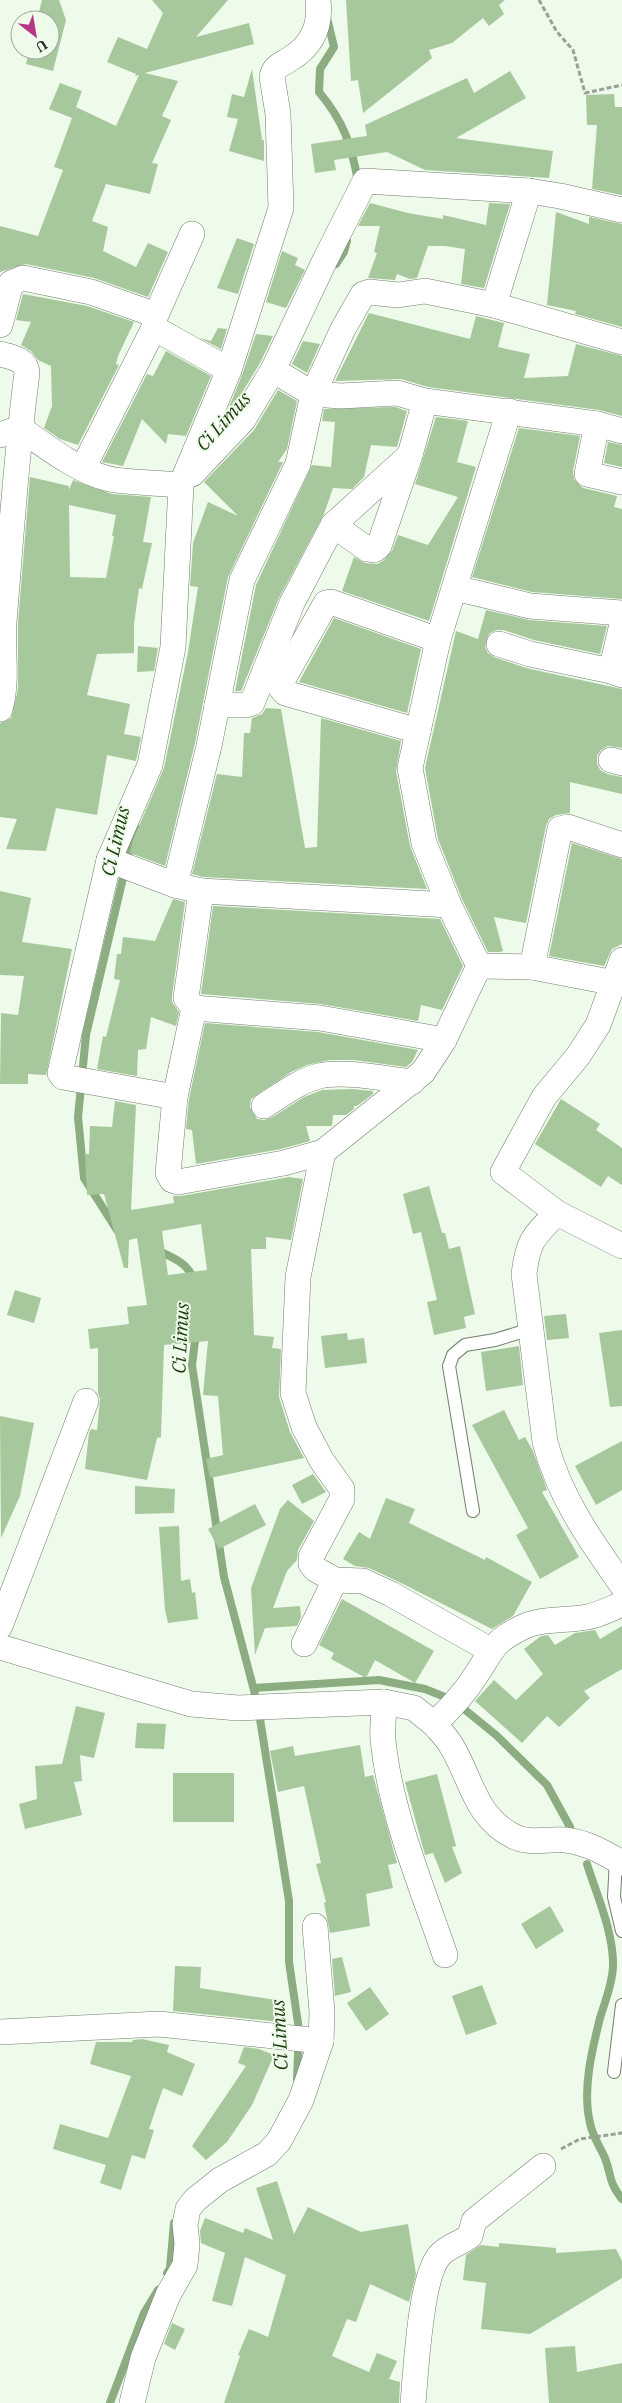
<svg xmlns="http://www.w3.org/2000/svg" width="622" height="2403" font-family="'IBM Plex Serif',serif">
<rect width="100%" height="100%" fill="#eefaea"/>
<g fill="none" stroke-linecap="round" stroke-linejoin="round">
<!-- stream -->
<g stroke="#8cac81" stroke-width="8">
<path d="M327,18L334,47L320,69L319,92C344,122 351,144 358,181"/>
<path d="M336,264L344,252L347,241"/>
<path d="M117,1230L84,1178L78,1117L86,1035L135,827"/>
<path d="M156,1250C172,1257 188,1263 194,1280"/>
<path d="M196,1333L192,1365L224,1577L255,1694"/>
<path d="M254,1688L379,1680L425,1689L450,1699"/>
<path d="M464,1709L496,1735L547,1785L570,1827"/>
<path d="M260,1719L289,1901V1962L299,2030L297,2079"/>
<path d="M587,1864C597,1896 614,1933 613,1967C612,1986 605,2001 600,2018C592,2050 582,2090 590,2123C592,2135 600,2147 605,2158C612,2177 608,2181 622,2199"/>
<path d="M167,2273L170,2268L174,2223"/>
<path d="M110,2403L144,2313L158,2290"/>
</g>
</g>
<!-- building -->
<g fill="#a7c89c" fill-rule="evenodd">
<path d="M42,0H59L66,20L53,71L26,64L29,50H50V20H37Z"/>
<path d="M152,0H228L196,37L249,23L254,44L145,73L178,81L162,116L171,120L152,163L158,164L150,194L106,184L92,221L108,227L103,251L136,267L148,243L168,252L148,297L94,278L26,264L0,272V226L38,236L63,170L54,167L72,118L49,109L60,83L82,91L76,107L116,126L139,75L135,76L136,74L107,62L118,37L147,49L163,13Z"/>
<path d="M346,0H505L499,5L504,14L489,26L483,18L452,43L429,50L432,58L363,113L358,80L351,81Z"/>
<path d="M252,69L262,140H264V161L229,151L238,119L227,117L232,94L244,97Z"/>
<path d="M510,71L526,98L456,138L553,151L549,178L425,170L387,152L334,160L336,170L315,173L311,144L367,136L365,125L467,78L474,93Z"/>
<path d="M614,94L615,107H622V195L592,189L597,125H587L586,95Z"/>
<path d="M370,203L408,213L443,219V215L486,225L489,203L510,204L484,288L461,284L465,249L445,246H428L417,278L410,279L397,274L395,280L368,278L377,253L374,252L380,226H358Z"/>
<path d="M556,212L589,224V217L622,224V327L575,314L576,311L547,305Z"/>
<path d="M237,238L254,244L238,294L217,288Z"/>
<path d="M282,251L298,258L295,265L305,270L286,308L266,302Z"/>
<path d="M23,294L87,306L134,322L118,356L116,364L119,365L78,445L60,439L44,428L52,406L51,366L38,360L31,351L21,345L31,322L16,320Z"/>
<path d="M369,313L470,339L476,316L504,323L498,347L530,354L524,378L568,376L576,344L622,356V416L599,410L428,387L401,379L335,381Z"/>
<path d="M218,328L227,329L221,349L200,338L211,341Z"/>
<path d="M256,334L273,336L260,363L231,411L227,412L242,375Z"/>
<path d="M303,341L320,344L307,373L292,364Z"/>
<path d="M166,351L211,376L186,436L168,434L166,444L142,419L123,466L102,462L147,374L153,376Z"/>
<path d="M278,390L297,401L287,449L278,462H283L228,577L195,743L165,866L130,853L133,840L164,768L188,652L198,587L190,586L193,543L208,502L238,516L204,482L254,430Z"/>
<path d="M395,407L407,411L397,447L371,445L364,477L352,489L333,488L324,514L279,598L241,691H235L256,585L312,465L331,467L335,422L322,421L324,409Z"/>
<path d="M436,417L468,421L457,462L476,467L429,621L342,591L354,557L365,563L377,564L383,561L392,551L398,535L428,545L458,497L415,484Z"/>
<path d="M519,428L580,436L573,471L574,479L583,488L617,496L614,507L622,509V599L532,592L472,577Z"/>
<path d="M608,442L622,445V467L604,463Z"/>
<path d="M30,477L69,486V490L73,480L112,494L151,497L143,542L152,543L142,589L139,588L134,624V653L97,654L87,695L130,704L124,734L141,737L136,761L107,755L97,815L56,808L46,851L6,849L17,819L0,817V723L11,718L18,689V623ZM69,505L116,515L112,536H114L106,578L70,577Z"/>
<path d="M486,610L529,620L607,626L600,654L534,640L503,630H496L489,634L485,647L488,653L494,657L526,668L622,689V748L608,746L601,750L597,756V763L600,770L607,774L622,777V794L570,782V813L556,815L549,819L546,826L526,923L494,917L503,951L500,952H488L462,899L438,839L425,768L456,631L478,639Z"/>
<path d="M334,618L421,649L407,713L299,682Z"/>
<path d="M138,646L158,648L154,671L137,672Z"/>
<path d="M266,708L281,709L305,848L317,847L321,718L401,741L396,771L410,846L427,889L203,877L192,874L217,774L242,777L244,733H250L252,718L262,714Z"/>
<path d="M572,843L622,859V944L612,949L604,966L549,956Z"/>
<path d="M0,891L31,898L22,942L72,949L46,1075L28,1074V1084H0L1,1013L18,1015L24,976L0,975Z"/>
<path d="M173,899L185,902L172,996V1002L179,1012L176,1026L151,1017L146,1049L138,1050L137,1076L97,1069L103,1036L106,1037L120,980L114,979L117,954H121L123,937L155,941Z"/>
<path d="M213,906L440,919L463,966L442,1010L421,1005L418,1021L321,1004L201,994Z"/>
<path d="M205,1023L318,1032L418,1050L412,1062L406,1067L354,1060H329L307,1065L291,1072L251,1099L250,1107L257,1119L264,1120L271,1118L304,1097L322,1090L352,1089L373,1091V1094L357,1106H354V1109L346,1115H333L332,1126H306L310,1141L281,1149L196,1164L192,1130L186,1129L189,1099Z"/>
<path d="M561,1099L600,1124L596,1130L622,1148V1185L608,1176L601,1187L535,1144Z"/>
<path d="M115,1101L136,1105L131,1210L174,1203L173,1196H181L289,1177L303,1179L291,1240L266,1237V1249H251L254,1335L274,1337L272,1348L281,1349L279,1397L290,1432L304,1458L210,1478L206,1459L223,1455L218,1396L203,1395L208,1341L164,1345L161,1437L157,1438L147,1480L85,1469L89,1433L91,1429L97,1430L100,1399L98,1393V1348L90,1349L88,1329L129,1324L127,1307L147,1305L137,1238L129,1240L128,1268H124L104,1194L87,1195L85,1154H89L90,1126L112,1127ZM201,1224L207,1270L168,1275L162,1231Z"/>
<path d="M429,1186L442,1233H445L449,1249L460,1246L475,1314L464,1317L466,1328L434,1335L427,1302L437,1300L421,1232L413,1234L403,1194Z"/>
<path d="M15,1290L41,1298L34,1323L7,1315Z"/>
<path d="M566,1314L569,1338L547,1340L544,1316Z"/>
<path d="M622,1330V1406L610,1407L599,1333Z"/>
<path d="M347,1333L348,1340L364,1338L367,1363L325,1368L321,1336Z"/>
<path d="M519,1346L523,1385L486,1391L481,1352Z"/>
<path d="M504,1410L519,1440L525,1437L533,1451L547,1490L542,1492L579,1557L540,1579L516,1535L528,1528L472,1425Z"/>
<path d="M0,1416L34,1423L20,1496L1,1538Z"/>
<path d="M622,1441V1490L596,1505L575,1466Z"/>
<path d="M313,1474L326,1492L302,1504L292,1485Z"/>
<path d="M135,1486L175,1489L174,1513L135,1514Z"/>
<path d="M386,1498L415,1509L409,1523L485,1560L486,1557L532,1582L513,1616L492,1629L397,1581L369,1568L355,1566L343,1559L359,1532L370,1539Z"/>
<path d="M288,1500L314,1521L298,1550L297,1560L287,1571L273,1608L300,1606L301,1617L297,1626L265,1628L255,1655L251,1588L280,1509Z"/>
<path d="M255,1504L266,1525L219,1549L208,1529Z"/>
<path d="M179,1526L181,1581L190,1579L192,1593L195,1592L198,1619L168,1623L165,1610L159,1527Z"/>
<path d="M342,1599L434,1651L415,1683L375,1660L366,1678L331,1659L334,1653L319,1645Z"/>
<path d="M622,1626V1669L584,1691L590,1698L559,1727L547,1716L522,1743L475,1701L494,1680L516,1700L543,1674L524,1649L541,1636L548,1635L555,1645L575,1633L595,1630L600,1639Z"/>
<path d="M76,1706L105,1713L94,1758L80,1755L82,1781L74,1782L82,1815L25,1829L19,1804L37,1799L35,1766L62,1764Z"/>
<path d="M137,1723L166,1724L164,1749L135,1748Z"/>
<path d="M360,1745L365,1777L373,1775L397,1863L388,1865L393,1888L366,1894L370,1926L330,1933L324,1903L326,1902L316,1864L321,1863L304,1786L278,1792L270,1751L293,1746L295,1756Z"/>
<rect x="173" y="1773" width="61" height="49"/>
<path d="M437,1774L456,1846L452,1847L462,1873L445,1883L433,1853L425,1855L405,1782Z"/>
<path d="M550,1906L564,1931L536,1949L521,1924Z"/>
<path d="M342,1957L351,1992L335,1996L332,1959Z"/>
<path d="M175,1966L201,1967L200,1988L282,2001L280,2022L173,2011Z"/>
<path d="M482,1985L497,2024L466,2035L452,1996Z"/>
<path d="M370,1987L389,2014L366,2031L347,2003Z"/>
<path d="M142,2039L169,2045L167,2052L195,2064L182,2096L163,2088L149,2129L154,2130L145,2159L132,2155L121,2190L100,2183L106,2165L53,2149L60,2124L108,2138L131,2076L90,2064L96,2042H132L133,2040Z"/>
<path d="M244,2047L259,2049L274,2055L252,2105L227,2142L206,2160L192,2146L246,2066L238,2063Z"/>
<path d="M277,2181L294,2234L308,2207L361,2232L408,2224L416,2274L409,2302L370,2284L356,2322L347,2319L332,2356L369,2372L377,2353L397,2361L389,2379L400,2382L399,2403H224L240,2356L238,2355L249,2329L268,2337L286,2275L245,2257L232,2306L212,2301L225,2253L201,2243L200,2231L205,2218L243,2233L245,2228L273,2240L256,2188Z"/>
<path d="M499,2243L556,2248V2253L616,2249L622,2261V2278L530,2334L481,2329L486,2283L463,2280L466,2255L481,2245L499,2247Z"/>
<path d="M172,2323L185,2329L175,2350L164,2344Z"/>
<path d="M575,2346L577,2372L622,2363V2403H549L545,2348Z"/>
</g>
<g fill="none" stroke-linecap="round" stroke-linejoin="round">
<!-- lane casing -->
<g stroke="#737d70" stroke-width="14">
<g id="lane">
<path d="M473,1511L449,1366L453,1355L465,1345L495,1340L531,1329"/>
<path d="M616,1859L614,1897L622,1931"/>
<path d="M614,2072L622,2005"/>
</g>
</g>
<!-- street casing -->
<g stroke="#737d70" stroke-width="26">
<g id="street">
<path d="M318,0C321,25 313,45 290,59C281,65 274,66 272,77L278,114L281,208L229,370L181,485L173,647L150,765L109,860L175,885L201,891L449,905"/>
<path d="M494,305L529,191"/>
<path d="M0,325L11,283L23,278L91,292L156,315L192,234"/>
<path d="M0,354C12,357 26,359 27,373C16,456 11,539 4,622C2,651 8,681 0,709"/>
<path d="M273,370L313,394L341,396L397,393L425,401L597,424L622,431"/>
<path d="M597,424L587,474L622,482"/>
<path d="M0,435L20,428C46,447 83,475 115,480C137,483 160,483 181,485"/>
<path d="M83,468L154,328L229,370"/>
<path d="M192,474L243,420L273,370L326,258L365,181L529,191L560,196L622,210"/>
<path d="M333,525L367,549L374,550L379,546L410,455L425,401"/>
<path d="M455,588L530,606L622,613"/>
<path d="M622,624L611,671L622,675"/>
<path d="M499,644L530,654L611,671"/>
<path d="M217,705H246L252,703L292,603L333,525L410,455"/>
<path d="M418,731L285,693L281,688L282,681L326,603L331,602L438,640"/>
<path d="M611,760L622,763"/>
<path d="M109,860L60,1073L63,1077L175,1097"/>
<path d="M175,885L209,746L242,580L298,464L313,394L343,329L363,294L369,292L398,295L425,291L494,305L622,342"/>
<path d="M201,891L186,998L194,1008L175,1097L168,1173L172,1180L178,1182L284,1163L323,1152"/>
<path d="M622,960L598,1025L578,1056L544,1097L503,1172L557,1213L622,1246"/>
<path d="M479,966L444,1040L423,1072L323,1152L298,1277L293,1393L304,1427L322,1461L342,1489V1499L311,1557V1564L315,1569L335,1580L363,1581L391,1594L490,1650"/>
<path d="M479,966L449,905L424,843L410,768L438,640L509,411"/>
<path d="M479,966L532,967L615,983"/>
<path d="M532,967L560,829L568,827L622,845"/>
<path d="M194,1008L320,1018L444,1040"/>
<path d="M264,1106C281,1095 299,1081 319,1076C345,1070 385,1079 412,1082"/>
<path d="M557,1213C534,1236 528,1240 524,1274L545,1442C559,1496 590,1540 622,1585"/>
<path d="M0,1626L86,1401"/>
<path d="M304,1644L335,1580"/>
<path d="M0,1647L191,1704L238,1708L384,1702L414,1708L434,1724C449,1710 463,1695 474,1678C493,1651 490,1643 523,1627C542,1618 566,1621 587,1617C599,1615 610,1609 622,1604"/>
<path d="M384,1702C384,1714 382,1728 383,1740C390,1812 422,1887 445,1955"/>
<path d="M434,1724C440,1731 447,1738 451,1745C471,1777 474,1816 513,1836C531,1845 547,1838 566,1840C588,1843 603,1852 622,1863"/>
<path d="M0,2032L159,2024L321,2041"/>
<path d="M132,2403L143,2358L168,2295L185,2265L187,2244L185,2224L188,2209L195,2200L220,2180L267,2154L279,2141L301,2100L321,2041L322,2012L315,1926"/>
<path d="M413,2403C416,2373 420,2273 441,2254C449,2246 461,2243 470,2236L474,2221L543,2166"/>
</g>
</g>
<!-- path -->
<g stroke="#98a195" stroke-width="3" stroke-dasharray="5 2.5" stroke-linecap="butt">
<path d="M539,0L557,32L573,50L585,93L622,85"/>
<path d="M561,2149L580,2139L622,2133"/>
</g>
<!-- lane -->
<use href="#lane" stroke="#fff" stroke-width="12"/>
<!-- street -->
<use href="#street" stroke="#fff" stroke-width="25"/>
</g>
<g text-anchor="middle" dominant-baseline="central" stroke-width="4" stroke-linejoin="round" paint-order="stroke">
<!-- water labels -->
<g font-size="19" font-style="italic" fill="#1a3a0c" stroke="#eefaea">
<text transform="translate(223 421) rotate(-48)">Ci Limus</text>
<text transform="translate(115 841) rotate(-77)">Ci Limus</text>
<text transform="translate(180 1338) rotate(-87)">Ci Limus</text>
<text transform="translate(279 2035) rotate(-93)">Ci Limus</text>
</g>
</g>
<!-- north arrow -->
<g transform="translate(35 35) rotate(149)"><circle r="24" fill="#eefaea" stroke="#a0a99d"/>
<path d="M0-4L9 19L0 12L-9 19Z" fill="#b73783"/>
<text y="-8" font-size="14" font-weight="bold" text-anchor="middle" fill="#2a2f29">U</text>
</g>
</svg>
